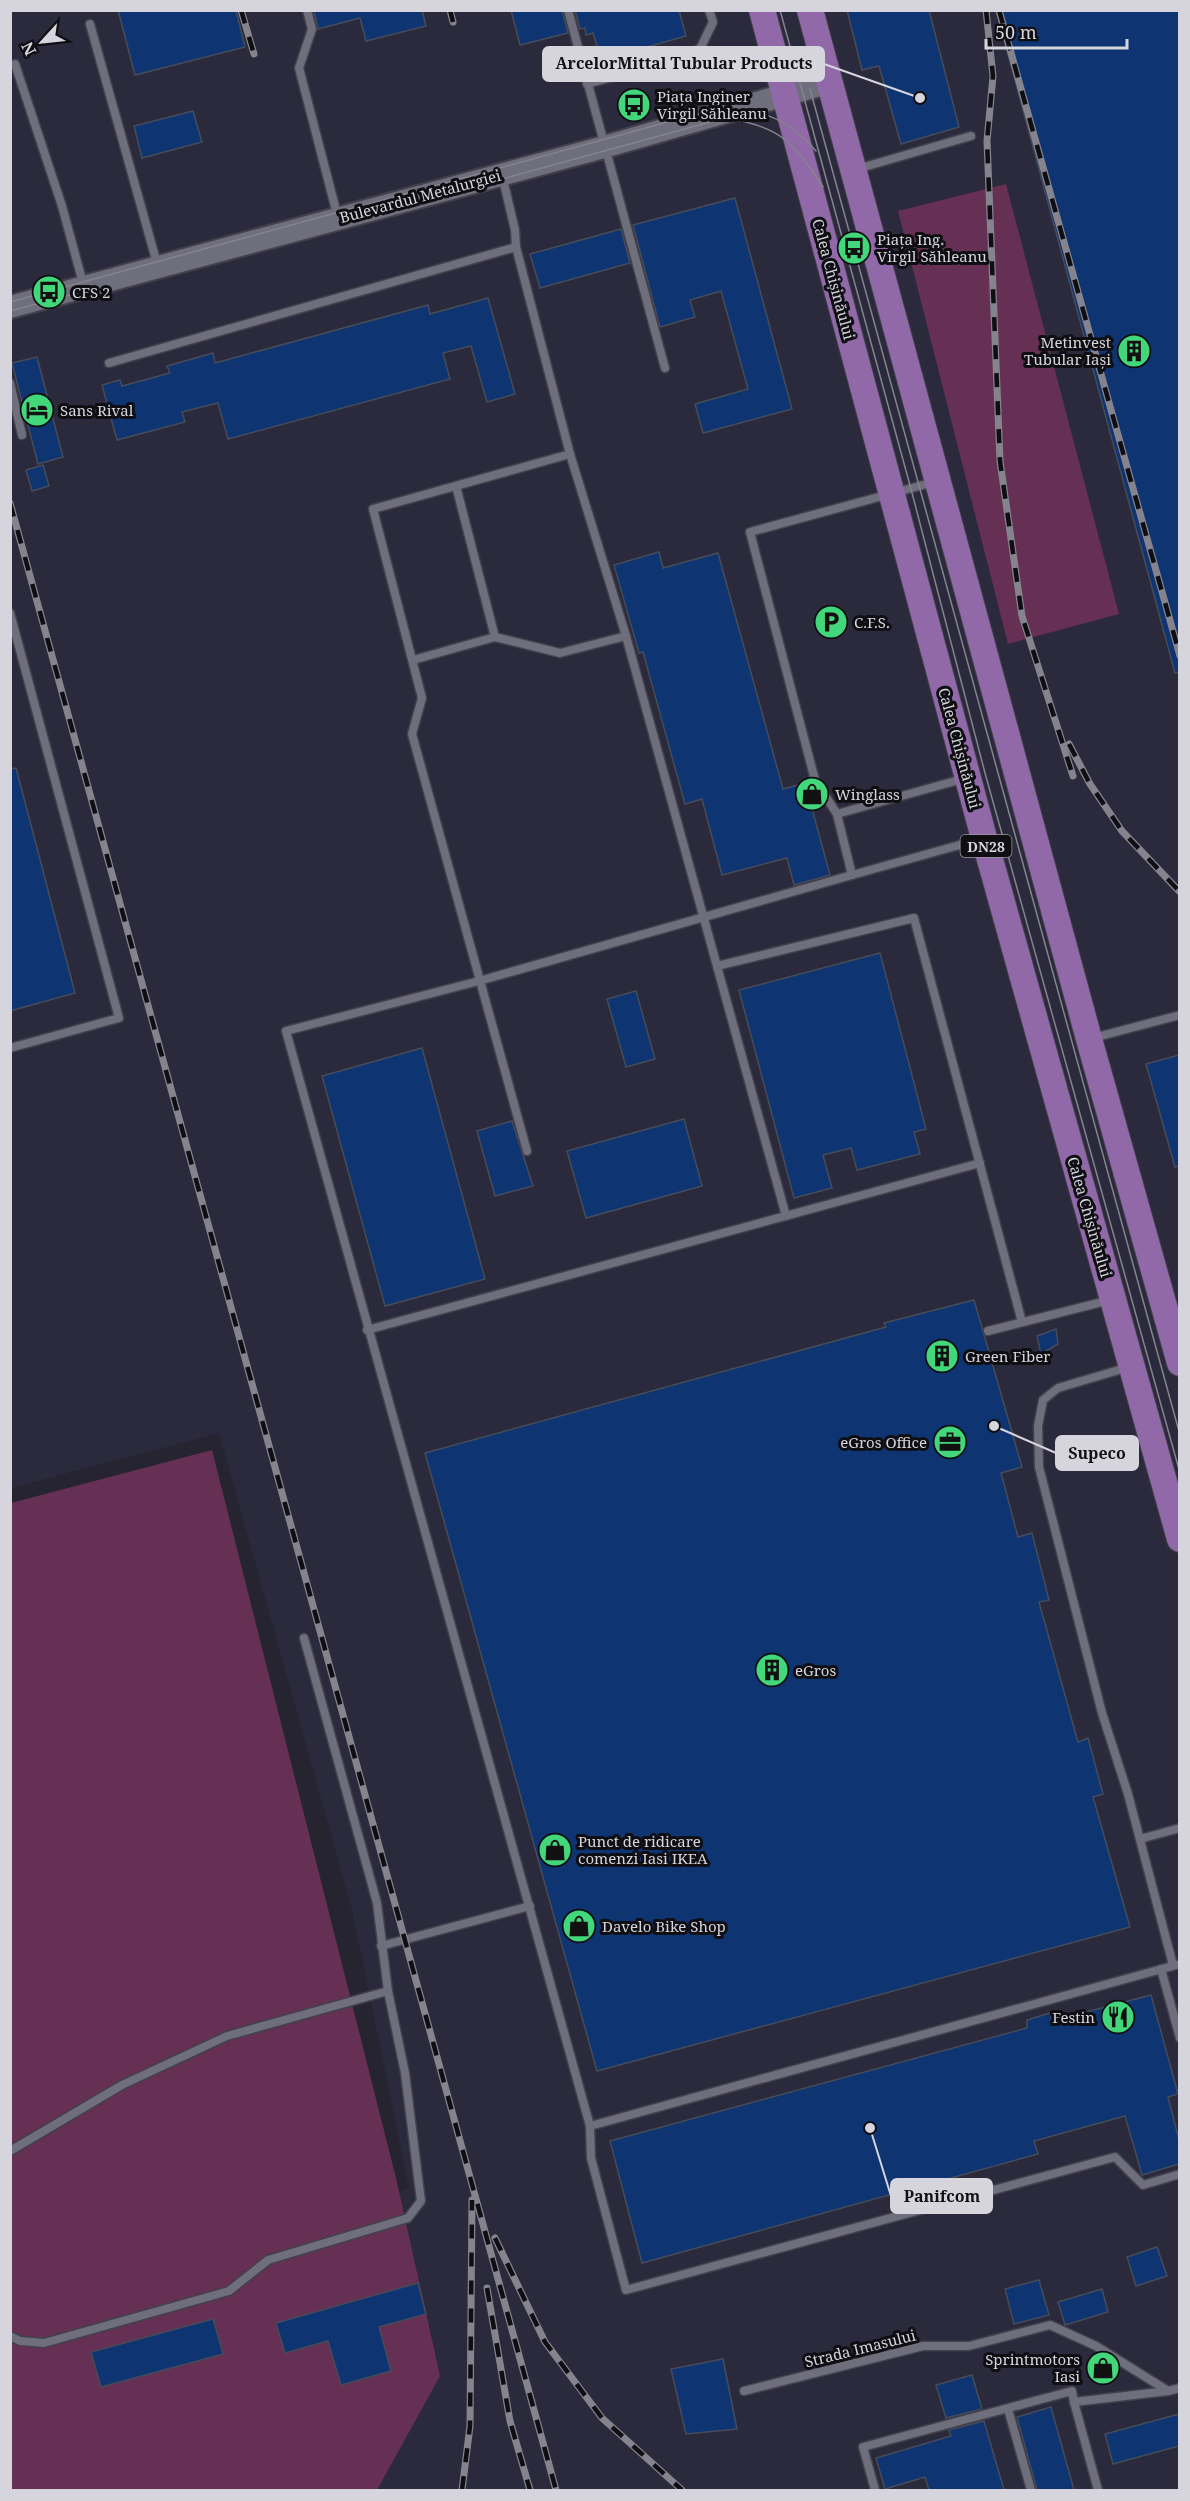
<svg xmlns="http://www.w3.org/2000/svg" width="1190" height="2501" font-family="'Noto Serif',serif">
<rect width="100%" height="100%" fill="#252430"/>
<!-- built -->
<path fill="#2b2a3c" d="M11,11H1179V2490H117L68,2312L409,2188L352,1910L219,1433L11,1488Z"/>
<!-- green -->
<g fill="#653054">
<path d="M1006,184L1119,614L1008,644L898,211Z"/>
<path d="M212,1450L396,2178L440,2376L377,2490H11V1503Z"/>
</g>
<!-- building -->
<g fill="#0f3472" stroke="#454c59" stroke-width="1.5">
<path d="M118,10H236L245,47L135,75Z"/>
<path d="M314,10H422L426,26L366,41L360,18L318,29Z"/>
<path d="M511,10H562L568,33L520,45Z"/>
<path d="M575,10H679L686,36L601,60L593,33L586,35L585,28L580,29Z"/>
<path d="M847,10H929L959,127L901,144L879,66L862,70Z"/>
<path d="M996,10H1179V673H1175Z"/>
<path d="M193,111L202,142L142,158L134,126Z"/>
<path d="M735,198L792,409L703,433L695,404L748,389L721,291L690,300L695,317L660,327L633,225Z"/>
<path d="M621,229L630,263L540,288L530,254Z"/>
<path d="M488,298L515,394L487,402L471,346L443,353L450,379L228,439L218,403L182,412L185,422L117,440L102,385L120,380L122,386L170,373L167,366L213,353L215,363L428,305L430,314Z"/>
<path d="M37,357L63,457L38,464L12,363Z"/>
<path d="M43,465L49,486L32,491L26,470Z"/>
<path d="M659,552L663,568L718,553L783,789L805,783L830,875L794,885L787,858L722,875L702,799L685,804L643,652L639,653L614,565Z"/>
<path d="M16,768L75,993L10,1011V769Z"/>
<path d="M880,953L926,1129L914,1132L920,1154L857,1170L851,1148L823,1155L832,1188L794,1198L739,990Z"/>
<path d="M636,991L655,1059L626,1067L607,999Z"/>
<path d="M422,1048L485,1279L385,1306L322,1076Z"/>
<path d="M1179,1055V1166L1175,1167L1146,1064Z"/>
<path d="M684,1119L702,1186L586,1218L567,1151Z"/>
<path d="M512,1121L533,1186L495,1196L477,1131Z"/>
<path d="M974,1300L1022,1467L1001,1473L1018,1537L1032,1533L1049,1600L1039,1602L1078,1742L1088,1738L1103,1794L1093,1797L1130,1927L597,2071L425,1453L886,1327L884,1323Z"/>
<path d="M1056,1329L1058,1344L1041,1354L1037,1336Z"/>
<path d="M1151,1995L1178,2094L1168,2097L1179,2140V2164L1142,2175L1125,2116L1034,2141L1038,2154L642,2263L610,2141L1027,2028V2020L1050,2013L1052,2021Z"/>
<path d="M1157,2247L1167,2276L1136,2286L1127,2257Z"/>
<path d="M1039,2280L1049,2315L1014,2324L1005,2289Z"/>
<path d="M418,2283L426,2314L379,2327L391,2371L341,2385L328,2341L285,2353L276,2323Z"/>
<path d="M1102,2289L1108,2312L1065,2325L1058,2302Z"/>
<path d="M213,2319L223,2354L101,2387L91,2352Z"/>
<path d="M723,2359L737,2429L686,2434L671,2369Z"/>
<path d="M972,2375L982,2409L946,2418L936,2385Z"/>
<path d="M1051,2407L1074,2490H1037L1017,2417Z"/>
<path d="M1179,2414V2446L1113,2464L1105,2434Z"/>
<path d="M984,2421L1004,2490H929L925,2477L885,2489L876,2458L951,2436L949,2430Z"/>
</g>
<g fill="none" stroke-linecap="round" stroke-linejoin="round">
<!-- service casing -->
<g stroke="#42414b" stroke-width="11">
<g id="service">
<path d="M307,10L312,29L299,68L338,218"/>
<path d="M568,10L665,368"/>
<path d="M90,24L158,267"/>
<path d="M15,64L62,206L84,287"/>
<path d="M587,84L692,55L701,47L713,22L709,10"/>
<path d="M857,169L971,136"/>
<path d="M502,175L515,230L516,247L570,454L626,636L717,966L914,918L1022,1322"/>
<path d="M109,363L516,247"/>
<path d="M10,383L22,435"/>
<path d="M934,482L750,532L815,780L837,814L852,875L981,839"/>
<path d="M456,486L495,637"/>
<path d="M10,613L119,1018L10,1048"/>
<path d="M413,660L495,637L560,653L626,636"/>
<path d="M837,814L966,778"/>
<path d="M717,966L786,1216"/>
<path d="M1093,1038L1180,1015"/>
<path d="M527,1151L412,734L422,698L373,509L570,454"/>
<path d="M367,1330L980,1163"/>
<path d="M988,1331L1110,1300"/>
<path d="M1129,1367L1058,1388L1043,1400L1038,1426L1039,1467L1102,1713L1128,1794L1173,1965"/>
<path d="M1140,1839L1180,1828"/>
<path d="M381,1946L530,1906"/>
<path d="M1180,1964L590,2126L591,2158L626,2290L1115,2157L1143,2185L1180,2174"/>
<path d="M1161,1969L1180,2038"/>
<path d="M590,2126L286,1031L479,981L852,875"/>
<path d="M10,2151L122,2085L227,2036L388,1991"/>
<path d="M10,2336L20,2341L44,2343L229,2291L268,2260L408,2218L421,2201L405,2073L388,1991L377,1903L304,1638"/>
<path d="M744,2391L923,2346H969L1050,2325L1096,2346L1168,2391L1180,2388"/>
<path d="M1008,2409L1031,2490"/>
<path d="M875,2490L863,2447L1072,2391L1074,2402"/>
<path d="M1098,2490L1074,2402L1168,2391"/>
</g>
</g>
<!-- secondary casing -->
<g stroke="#42414b" stroke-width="26">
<path id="secondary" d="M10,307L604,147L830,82"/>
</g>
<!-- primary casing -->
<g stroke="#42414b" stroke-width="28">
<g id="primary">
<path d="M762,10L984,838L1180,1539"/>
<path d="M810,10L1089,1039L1180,1363"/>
</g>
</g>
<!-- service -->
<use href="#service" stroke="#6e6e7d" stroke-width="8"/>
<!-- secondary -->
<use href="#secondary" stroke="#6e6e7d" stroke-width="22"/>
<!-- primary -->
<use href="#primary" stroke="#9169a9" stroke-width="26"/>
<!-- tram -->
<g stroke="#85848e" stroke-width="1.5">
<path d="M780,10L911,489L985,773L1180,1473"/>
<path d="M810,89L1180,1435"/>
<path d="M381,212L725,118C781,126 794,143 823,187"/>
<path d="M10,302L708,111C756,108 783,113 816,151"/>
<path d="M10,311L100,287"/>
</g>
<!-- rail casing -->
<g stroke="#85848e" stroke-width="7">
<g id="rail">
<path d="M241,10L254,54"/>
<path d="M450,10L453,22"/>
<path d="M986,10L993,76L987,141L1000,461L1022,616L1073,776"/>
<path d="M999,10L1180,656"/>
<path d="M10,503L556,2490"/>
<path d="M1069,744L1090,784L1122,831L1180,892"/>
<path d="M495,2238L545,2342L602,2418L682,2490"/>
<path d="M487,2288L510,2421L530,2490"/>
<path d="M462,2490L470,2426L472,2200"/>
</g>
</g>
<!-- rail -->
<use href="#rail" stroke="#0e0e13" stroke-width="4.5" stroke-dasharray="14" stroke-linecap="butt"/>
</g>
<!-- icons -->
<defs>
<g id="bus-disc" transform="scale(1.725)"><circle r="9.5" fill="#42d77b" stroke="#0e0e13"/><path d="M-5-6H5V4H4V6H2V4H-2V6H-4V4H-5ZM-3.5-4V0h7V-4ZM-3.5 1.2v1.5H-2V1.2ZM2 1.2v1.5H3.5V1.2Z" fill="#111"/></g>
<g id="building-disc" transform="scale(1.725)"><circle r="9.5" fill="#42d77b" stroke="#0e0e13"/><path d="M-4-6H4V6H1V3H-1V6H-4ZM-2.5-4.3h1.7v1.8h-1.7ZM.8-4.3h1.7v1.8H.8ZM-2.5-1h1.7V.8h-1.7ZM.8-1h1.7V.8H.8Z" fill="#111"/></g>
<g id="hotel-disc" transform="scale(1.725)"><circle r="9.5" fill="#42d77b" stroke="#0e0e13"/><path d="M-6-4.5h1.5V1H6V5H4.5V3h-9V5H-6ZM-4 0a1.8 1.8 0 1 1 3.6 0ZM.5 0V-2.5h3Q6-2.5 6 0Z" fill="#111"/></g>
<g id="parking-disc" transform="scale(1.725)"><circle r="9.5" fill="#42d77b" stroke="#0e0e13"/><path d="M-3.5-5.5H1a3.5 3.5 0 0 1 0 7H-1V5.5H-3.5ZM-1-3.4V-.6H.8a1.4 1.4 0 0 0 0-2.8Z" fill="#111"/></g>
<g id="shop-disc" transform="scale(1.725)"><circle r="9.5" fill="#42d77b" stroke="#0e0e13"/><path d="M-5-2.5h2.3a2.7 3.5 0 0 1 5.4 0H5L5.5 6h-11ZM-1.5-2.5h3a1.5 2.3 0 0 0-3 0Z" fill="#111"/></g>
<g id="office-disc" transform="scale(1.725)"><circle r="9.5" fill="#42d77b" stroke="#0e0e13"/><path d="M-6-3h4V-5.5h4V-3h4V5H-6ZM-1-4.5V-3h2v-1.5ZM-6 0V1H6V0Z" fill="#111"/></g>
<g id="restaurant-disc" transform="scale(1.725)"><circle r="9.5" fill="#42d77b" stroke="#0e0e13"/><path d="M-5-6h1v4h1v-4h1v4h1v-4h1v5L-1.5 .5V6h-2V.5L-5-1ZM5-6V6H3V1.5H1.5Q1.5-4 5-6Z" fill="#111"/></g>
</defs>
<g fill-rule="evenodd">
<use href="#bus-disc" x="634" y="105"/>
<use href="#bus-disc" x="854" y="248"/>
<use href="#bus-disc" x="49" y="292"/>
<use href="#building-disc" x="1134" y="351"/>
<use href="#hotel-disc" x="37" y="410"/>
<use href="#parking-disc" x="831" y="622"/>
<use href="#shop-disc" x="812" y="794"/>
<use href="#building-disc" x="942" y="1356"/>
<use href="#office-disc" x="950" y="1442"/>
<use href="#building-disc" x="772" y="1670"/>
<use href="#shop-disc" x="555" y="1850"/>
<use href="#shop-disc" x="579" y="1926"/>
<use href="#restaurant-disc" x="1118" y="2017"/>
<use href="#shop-disc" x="1103" y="2368"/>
</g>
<g text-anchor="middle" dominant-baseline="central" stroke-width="6" stroke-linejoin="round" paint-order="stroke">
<!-- shield labels -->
<rect fill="#0e0e13" stroke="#9a99a1" stroke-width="1.5" x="960.5" y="835" width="51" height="22" rx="4.5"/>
<g font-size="14" font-weight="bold" fill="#d6d5de">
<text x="986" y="846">DN28</text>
</g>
<!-- poi labels -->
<g font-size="15" fill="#d6d5de" stroke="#0e0e13" text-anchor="start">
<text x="657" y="96">Piața Inginer<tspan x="657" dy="17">Virgil Săhleanu</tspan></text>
<text x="877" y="239">Piața Ing.<tspan x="877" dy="17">Virgil Săhleanu</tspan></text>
<text x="72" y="292">CFS 2</text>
<text x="1111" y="342" text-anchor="end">Metinvest<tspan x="1111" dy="17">Tubular Iași</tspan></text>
<text x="60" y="410">Sans Rival</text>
<text x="854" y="622">C.F.S.</text>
<text x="835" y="794">Winglass</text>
<text x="965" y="1356">Green Fiber</text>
<text x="927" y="1442" text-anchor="end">eGros Office</text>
<text x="795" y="1670">eGros</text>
<text x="578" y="1841">Punct de ridicare<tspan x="578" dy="17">comenzi Iasi IKEA</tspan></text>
<text x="602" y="1926">Davelo Bike Shop</text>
<text x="1095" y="2017" text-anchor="end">Festin</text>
<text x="1080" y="2359" text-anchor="end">Sprintmotors<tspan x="1080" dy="17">Iasi</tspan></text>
</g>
<!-- street labels -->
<g font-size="15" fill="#d6d5de" stroke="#0e0e13">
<text transform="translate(420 196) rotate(-15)">Bulevardul Metalurgiei</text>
<text transform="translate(834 279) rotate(75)">Calea Chișinăului</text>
<text transform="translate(960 748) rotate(75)">Calea Chișinăului</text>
<text transform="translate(1090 1217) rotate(74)">Calea Chișinăului</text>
<text transform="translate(860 2348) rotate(-14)">Strada Imasului</text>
</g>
</g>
<!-- callouts -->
<path fill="none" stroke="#d6d5de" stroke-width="2" d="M920 98L824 64M994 1426L1056 1453M870 2128L891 2196"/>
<g fill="#d6d5de" stroke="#0e0e13" stroke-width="2">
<circle cx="920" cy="98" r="6"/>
<circle cx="994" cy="1426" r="6"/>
<circle cx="870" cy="2128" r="6"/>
</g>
<g fill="#d6d5de" stroke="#d6d5de" stroke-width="2">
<rect x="543" y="47" width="281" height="34" rx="6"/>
<rect x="1056" y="1436" width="82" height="34" rx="6"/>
<rect x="891" y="2179" width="101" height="34" rx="6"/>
</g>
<g font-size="16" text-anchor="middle" font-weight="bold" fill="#111">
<text x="684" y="69">ArcelorMittal Tubular Products</text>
<text x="1097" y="1459">Supeco</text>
<text x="942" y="2202">Panifcom</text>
</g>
<!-- border -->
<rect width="1190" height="2501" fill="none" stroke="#d6d5de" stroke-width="24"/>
<!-- north arrow -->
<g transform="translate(42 42) rotate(243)" stroke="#0e0e13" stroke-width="4.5" paint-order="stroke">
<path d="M0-4.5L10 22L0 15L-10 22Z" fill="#d6d5de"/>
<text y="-9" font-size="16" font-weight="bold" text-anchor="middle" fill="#d6d5de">N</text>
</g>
<!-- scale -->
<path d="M986 39v9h141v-9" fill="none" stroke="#d6d5de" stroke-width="3"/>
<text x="995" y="39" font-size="18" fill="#d6d5de" stroke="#0e0e13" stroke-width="4.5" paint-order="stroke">50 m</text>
</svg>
